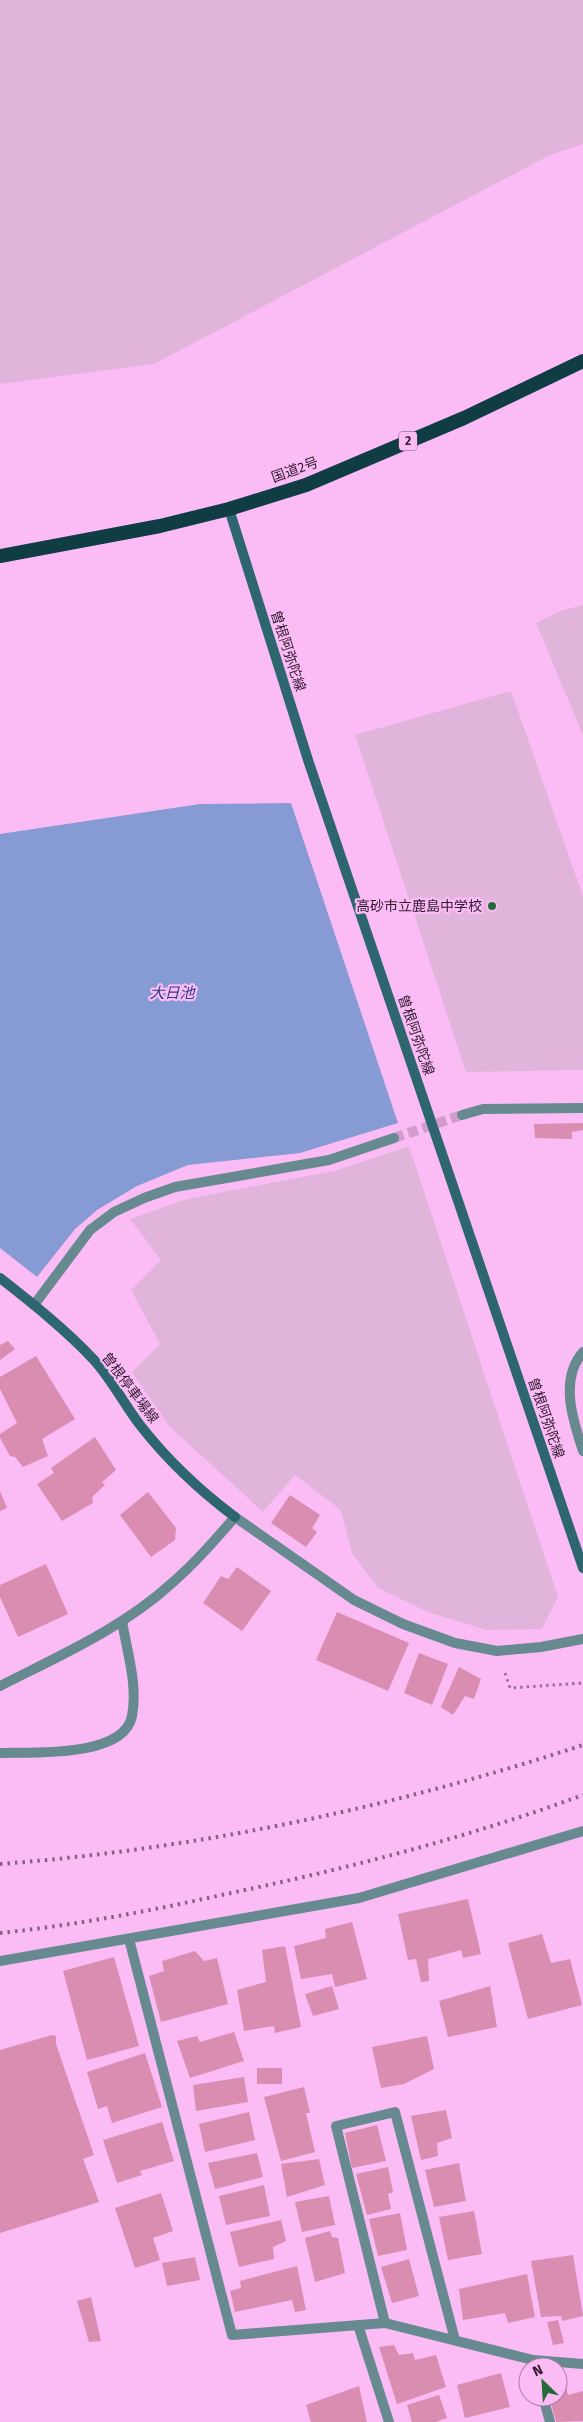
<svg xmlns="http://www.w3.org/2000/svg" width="583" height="2422" font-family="'Fira Sans','Noto Sans JP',sans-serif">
<rect width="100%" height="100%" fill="#fbbcf5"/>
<!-- green -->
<g fill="#e1b4dc">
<path d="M0,0H583V144L550,155L154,364L0,384Z"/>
<path d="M583,605V735L536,623L560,611Z"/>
<path d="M511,691L583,896V1070L466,1072L355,735Z"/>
<path d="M409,1146L558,1597L542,1629L487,1630L428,1612L378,1588L352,1553L341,1510L295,1475L263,1512L169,1426L132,1372L160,1344L131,1290L161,1260L130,1219L187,1199L334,1171Z"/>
</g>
<!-- water -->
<path fill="#869ad4" d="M291,803L398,1123L300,1153L188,1165L137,1186L97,1210L75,1229L37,1277L0,1248V834L200,804Z"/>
<!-- building -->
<g fill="#d88db1">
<path d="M583,1123V1130L572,1132V1139L535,1138L534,1124Z"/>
<path d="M8,1341L15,1349L0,1360V1345Z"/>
<path d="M36,1356L75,1419L42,1439L48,1456L23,1467L15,1457L10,1456L0,1438V1434L17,1423L0,1389V1377Z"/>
<path d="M95,1437L116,1470L102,1482L105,1485L92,1497L93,1503L62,1521L37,1484L54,1473L51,1468Z"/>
<path d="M0,1491L7,1508L0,1511Z"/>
<path d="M148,1492L176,1528L175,1540L151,1557L120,1515Z"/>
<path d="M290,1495L320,1515L312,1528L317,1532L306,1547L271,1523Z"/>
<path d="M46,1564L68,1614L18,1637L0,1597V1585Z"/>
<path d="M237,1567L271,1591L242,1631L203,1603L221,1576L228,1579Z"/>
<path d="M337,1612L409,1643L388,1691L316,1660Z"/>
<path d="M419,1653L448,1664L432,1705L404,1693Z"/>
<path d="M459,1667L481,1679L474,1699L465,1696L453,1715L441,1707Z"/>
<path d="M468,1899L481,1954L463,1958L461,1950L428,1959L429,1981L421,1982L416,1959L408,1960L398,1914Z"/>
<path d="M352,1922L367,1979L335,1987L332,1974L301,1979L294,1946L326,1938L325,1929Z"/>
<path d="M542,1934L551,1963L570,1959L582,2005L528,2019L508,1943Z"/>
<path d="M285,1946L301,2027L275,2033L274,2026L244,2031L237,1990L266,1982L262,1950Z"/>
<path d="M195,1951L204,1961L217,1958L228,2004L161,2022L149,1976L164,1971L162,1961Z"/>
<path d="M114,1957L139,2046L87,2060L63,1971Z"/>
<path d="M332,1986L339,2009L313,2016L305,1994Z"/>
<path d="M490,1986L497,2027L448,2037L439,2001Z"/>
<path d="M234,2032L244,2061L190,2078L177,2041L197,2036L200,2042Z"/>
<path d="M52,2035L56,2036V2044L94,2155L83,2159L99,2202L0,2233V2050Z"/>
<path d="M427,2036L434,2069L404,2084L381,2088L372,2047Z"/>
<path d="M145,2053L162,2107L112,2123L107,2106L98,2109L87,2072Z"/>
<rect x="257" y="2068" width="25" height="16"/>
<path d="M244,2077L248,2102L196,2111L193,2085Z"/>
<path d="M304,2087L310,2113H306L315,2152L281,2161L264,2097Z"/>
<path d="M446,2110L452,2138L437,2143L438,2156L421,2160L411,2116Z"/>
<path d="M249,2112L255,2140L205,2152L199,2124Z"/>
<path d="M162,2122L174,2161L140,2171L142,2175L117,2183L103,2140Z"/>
<path d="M377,2125L386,2161L352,2168L345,2133Z"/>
<path d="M257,2153L263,2177L215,2189L208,2163Z"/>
<path d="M319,2159L325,2185L287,2197L281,2164Z"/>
<path d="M459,2163L466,2201L434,2207L425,2170Z"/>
<path d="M388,2167L393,2192L388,2194L391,2209L367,2215L356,2174Z"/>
<path d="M264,2185L270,2216L226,2225L219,2196Z"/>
<path d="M161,2193L173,2231L153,2238L160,2260L135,2268L115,2208Z"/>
<path d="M329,2196L335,2225L302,2232L295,2202Z"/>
<path d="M474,2211L482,2254L448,2260L439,2217Z"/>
<path d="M400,2213L407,2250L378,2256L369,2219Z"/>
<path d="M281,2220L286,2241L273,2247L274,2259L239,2267L230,2232Z"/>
<path d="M330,2231L332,2237L338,2238L345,2273L315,2282L305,2238Z"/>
<path d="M573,2255L583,2316L562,2321L561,2316L541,2317L531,2261Z"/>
<path d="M195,2257L200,2280L167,2286L162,2263Z"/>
<path d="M409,2259L419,2296L392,2303L381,2267Z"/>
<path d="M297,2266L306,2310L295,2312L292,2300L235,2312L230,2291L241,2288L240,2281Z"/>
<path d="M527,2274L535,2317L508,2323L505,2313L463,2320L459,2289Z"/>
<path d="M91,2297L101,2341L89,2342L77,2301Z"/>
<path d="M558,2320L564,2343L553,2345L547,2322Z"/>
<path d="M394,2345L399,2355L413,2353L415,2360L436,2355L446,2387L397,2404L379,2347Z"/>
<path d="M501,2373L510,2407L465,2418L457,2385Z"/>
<path d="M565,2383L568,2395L583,2391V2421L556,2422L549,2397H558V2385Z"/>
<path d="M359,2386L367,2422H311L306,2405Z"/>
<path d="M439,2395L447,2418L436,2422H412L407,2405Z"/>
</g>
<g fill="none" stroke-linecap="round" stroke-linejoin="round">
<!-- minor-tunnel -->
<path stroke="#d39cce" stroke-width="10" stroke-dasharray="10 5" stroke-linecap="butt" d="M394,1138L462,1115"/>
<!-- path -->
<path stroke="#9c7099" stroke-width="3" stroke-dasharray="2.5 4" stroke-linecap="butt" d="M505,1673L510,1688L583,1683"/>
<!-- minor -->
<g stroke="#678a90" stroke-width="10">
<path d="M462,1115L483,1109L583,1108"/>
<path d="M34,1305L90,1230L114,1212L144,1198L175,1187L329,1160L394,1138"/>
<path d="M235,1517L354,1600L403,1624L455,1643L497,1651L541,1647L583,1639"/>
<path d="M0,1753C32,1752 124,1758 132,1716C138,1685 127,1652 122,1621"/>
<path d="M129,1939L232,2335L385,2323L533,2360L583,2364"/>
<path d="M0,1961L359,1898L583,1831"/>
<path d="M385,2323L336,2126L395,2112L455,2340"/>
<path d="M358,2325L389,2422"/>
<path d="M543,2397L550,2422"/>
</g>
<!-- tertiary -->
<g stroke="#678a90" stroke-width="10">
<path d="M583,1352C559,1379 573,1421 583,1451"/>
<path d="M0,1686C59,1656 123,1628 172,1583C195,1563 215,1540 235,1517"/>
</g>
<!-- secondary -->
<g stroke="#2e666f" stroke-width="10">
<path d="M229,509L309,763L583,1568"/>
<path d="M0,1278C32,1303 66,1330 94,1360C112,1380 124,1404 140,1425C168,1461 199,1490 235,1517"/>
</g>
<!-- trunk -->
<path stroke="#103d44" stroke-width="14" d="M0,556L160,526L229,509L306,485L464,418L583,361"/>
<!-- rail -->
<g stroke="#886085" stroke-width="4" stroke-dasharray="2.5 5" stroke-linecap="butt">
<path d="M0,1864C198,1849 395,1807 583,1745"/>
<path d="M0,1933C78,1925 154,1910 231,1893C350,1868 469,1837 583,1795"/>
</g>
</g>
<!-- markers -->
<circle fill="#236c39" stroke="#fbbcf5" stroke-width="2" cx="492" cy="906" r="5"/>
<g text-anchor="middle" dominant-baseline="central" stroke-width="4.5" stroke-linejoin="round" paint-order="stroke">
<!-- shield labels -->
<rect fill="#fbbcf5" stroke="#6f4c6c" stroke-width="1" x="399" y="431.5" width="18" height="19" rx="4"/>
<g font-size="12" font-weight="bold" fill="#331c32">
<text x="408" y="441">2</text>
</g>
<!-- street labels -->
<g font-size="14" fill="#331c32" stroke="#fbbcf5">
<text transform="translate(295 470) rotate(-20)">国道2号</text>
<text transform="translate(288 651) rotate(72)">曽根阿弥陀線</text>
<text transform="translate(416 1035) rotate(71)">曽根阿弥陀線</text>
<text transform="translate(130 1388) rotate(53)">曽根停車場線</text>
<text transform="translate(546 1418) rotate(71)">曽根阿弥陀線</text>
</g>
<!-- poi labels -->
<g font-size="14" fill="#331c32" stroke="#fbbcf5" text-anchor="end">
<text x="482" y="906">高砂市立鹿島中学校</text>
</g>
<!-- water labels -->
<g font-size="15" font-style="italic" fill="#2c3d83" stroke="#fbbcf5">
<text x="172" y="993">大日池</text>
</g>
</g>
<!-- north arrow -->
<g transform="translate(543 2382) rotate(335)"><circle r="24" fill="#fbbcf5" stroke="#ab7ca7"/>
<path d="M0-4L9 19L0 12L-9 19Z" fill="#236c39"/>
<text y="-8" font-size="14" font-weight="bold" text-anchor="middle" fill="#331c32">N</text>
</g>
</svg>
